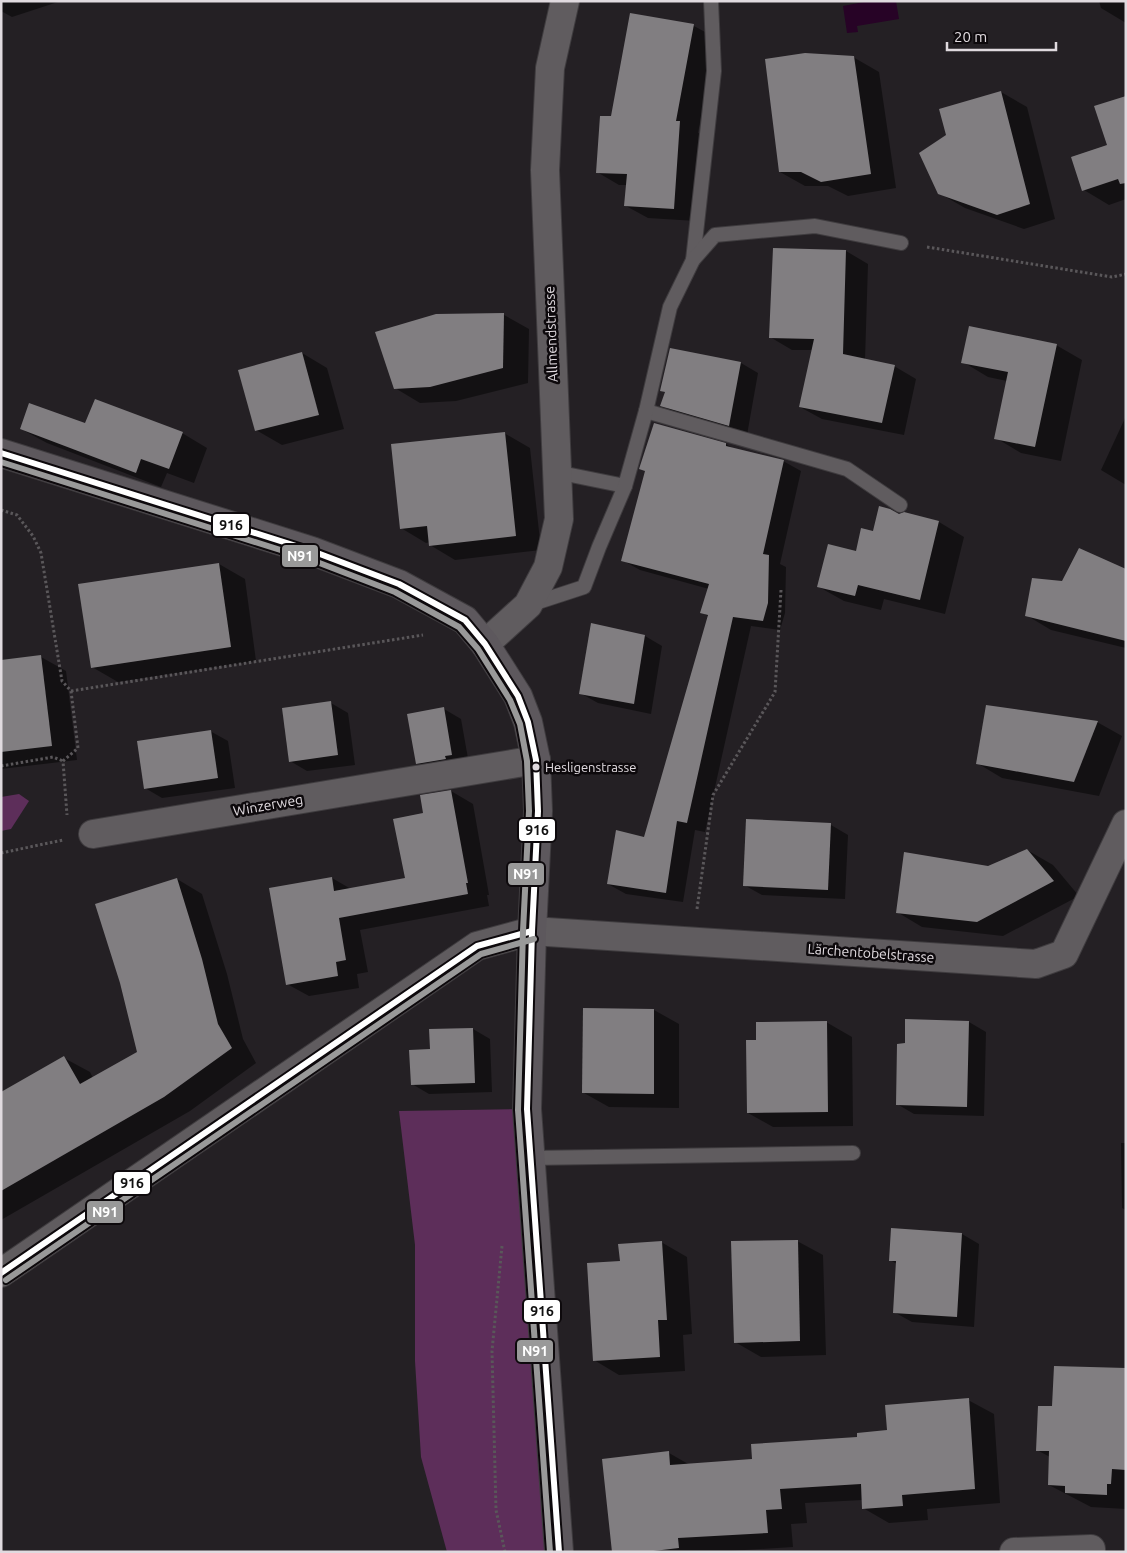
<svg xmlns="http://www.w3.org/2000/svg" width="1127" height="1553" font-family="Ubuntu,sans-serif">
<rect width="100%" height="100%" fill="#242024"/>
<!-- green -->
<g fill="#5d2e5a">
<path d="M19,794L29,801L11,829L1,831V797Z"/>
<path d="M527,1109L559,1552H447L421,1457L415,1361V1245L399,1111Z"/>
</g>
<!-- water -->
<path fill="#270326" d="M869,1H896L899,19L857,26L858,32L847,33L843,6Z"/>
<!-- shadow -->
<g fill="#0007">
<path d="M1,1H61L12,17L1,11Z"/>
<path d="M1099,1H1126V23L1101,8Z"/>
<path d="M694,26L716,38L698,133L702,135L696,221L648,218L626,206L627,185H619L597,172L612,118Z"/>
<path d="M853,57L879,72L896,188L848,196L828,186H805L780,172Z"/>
<path d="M1001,92L1027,107L1055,219L1024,229L965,208L939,193L948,135Z"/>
<path d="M1126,97V199L1109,205L1084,190L1109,146Z"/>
<path d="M774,249L846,251L868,264L865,360L894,366L916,379L904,435L822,419L800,407L813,350H792L770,337Z"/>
<path d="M504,315L529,329L528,383L456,401L420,403L395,388Z"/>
<path d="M1056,345L1082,360L1061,461L1021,453L996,438L1007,381L988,377L963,362Z"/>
<path d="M302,353L327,368L344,429L282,445L256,430Z"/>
<path d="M741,363L758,373L747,435L679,415L662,405L666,393L662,391Z"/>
<path d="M1126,416V485L1101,470Z"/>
<path d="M86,425L182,433L207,448L194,483L167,473L161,487L47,443L21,429Z"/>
<path d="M504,433L530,448L541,550L455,560L430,545V542L426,543L401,528Z"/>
<path d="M726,444L735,450L783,461L801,471L780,564L786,567L785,613L780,630L751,626L705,832L695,830L683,902L626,894L608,884L645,838L709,617L702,612L709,589L640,570L622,560Z"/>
<path d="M899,515L939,522L964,537L945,614L884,599L881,610L844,601L819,587L857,552L874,532Z"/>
<path d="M219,564L245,579L256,661L118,682L92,667Z"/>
<path d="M1126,571V648L1051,630L1026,615Z"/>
<path d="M645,636L662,646L651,714L598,703L580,693Z"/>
<path d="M41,657L66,671L77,760L1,769V661Z"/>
<path d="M331,703L348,713L355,765L307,771L290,761Z"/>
<path d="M444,709L461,719L469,764L434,774L417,764Z"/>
<path d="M1097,722L1122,736L1099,796L1002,778L977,763Z"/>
<path d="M210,731L228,741L235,788L162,798L145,788Z"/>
<path d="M451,791L473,804L489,895H487L489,906L360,930L368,972L357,974L359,988L309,996L287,984L332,878L351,889L406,879L425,814Z"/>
<path d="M831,825L848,835L845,899L762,895L744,885Z"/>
<path d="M1027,850L1053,865L1079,896L1003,936L922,927L897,912L988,867Z"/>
<path d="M177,879L202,894L227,974L243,1039L256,1063L190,1111L1,1220V1093L64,1058L90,1072L93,1078L138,1052L121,983Z"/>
<path d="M654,1010L679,1024V1108L609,1107L584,1093Z"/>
<path d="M826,1022L852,1037L853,1126L773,1127L748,1113Z"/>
<path d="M969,1022L986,1032L984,1116L914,1114L897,1104Z"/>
<path d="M473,1029L490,1039L492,1092L429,1094L412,1084Z"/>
<path d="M1121,1143H1126V1210L1122,1208Z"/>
<path d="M892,1229L962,1234L979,1244L974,1327L912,1322L894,1312L897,1264L890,1260Z"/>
<path d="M797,1241L823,1255L826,1355L761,1357L735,1342Z"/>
<path d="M661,1242L687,1257L692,1334L683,1335L685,1371L619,1375L594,1360L621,1262Z"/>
<path d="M1126,1370V1509L1091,1507L1049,1485L1050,1457L1037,1450L1053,1408Z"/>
<path d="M968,1400L994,1414L1000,1503L927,1509L928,1520L889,1523L863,1508V1500L805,1503L807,1523L791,1524L793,1547L714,1552H613L669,1453L690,1465L753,1460L889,1432Z"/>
</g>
<!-- building -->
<g fill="#817e81">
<path d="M630,13L694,24L676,121H680L674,209L624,206L627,174L596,173L600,116H611Z"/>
<path d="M805,53L854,56L871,174L821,182L801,172H779L765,59Z"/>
<path d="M1001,91L1030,204L997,215L938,194L919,153L946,135L939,109Z"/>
<path d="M1126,96V183L1120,184L1118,179L1082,191L1071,157L1107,145L1094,106Z"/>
<path d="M773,248L846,250L843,354L895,365L882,423L799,407L814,339L769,338Z"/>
<path d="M504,313L503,368L430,387L394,389L375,332L436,314Z"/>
<path d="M969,326L1057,344L1035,447L994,439L1008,372L961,363Z"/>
<path d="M670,348L741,362L729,426L660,406L665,392L660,391Z"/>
<path d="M302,352L319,415L255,431L238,370Z"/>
<path d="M95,399L183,432L169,469L141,459L136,473L20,429L29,403L85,423Z"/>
<path d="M654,423L726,443V446L784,460L763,554L769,555L768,603L763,621L733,617L687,823L677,821L666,893L607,884L616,830L644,837L708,615L700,613L709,584L621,561L645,471L639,469Z"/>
<path d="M505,432L516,536L429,546L427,526L400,529L391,444Z"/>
<path d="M879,506L890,509L899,514L904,512L939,521L920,600L858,585L855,596L817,587L828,544L856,551L861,528L873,531Z"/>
<path d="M1079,548L1126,569V641L1025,616L1032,578L1062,581Z"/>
<path d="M219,563L231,647L91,668L78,584Z"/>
<path d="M591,623L645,635L634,704L579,694Z"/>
<path d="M41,655L52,746L1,752V660Z"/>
<path d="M331,701L338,755L289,762L282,708Z"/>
<path d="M986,705L1098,721L1074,782L976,764Z"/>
<path d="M444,707L452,755L445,756L446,759L416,764L407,714Z"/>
<path d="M211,730L218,778L144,789L137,741Z"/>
<path d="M451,790L468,883H466L468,894L339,918L346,960L336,962L338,976L286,985L269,888L332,877L334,891L405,878L393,819L423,813L420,795Z"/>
<path d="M746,819L831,823L828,890L743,886Z"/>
<path d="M1027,849L1054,881L977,922L896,913L904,852L988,866Z"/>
<path d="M177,878L202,959L218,1024L232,1048L164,1097L1,1191V1092L64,1056L80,1084L137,1052L120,983L95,904Z"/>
<path d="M583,1008L654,1009V1094L582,1093Z"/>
<path d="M905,1019L969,1021L967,1107L896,1105L897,1044L905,1043Z"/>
<path d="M827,1021L828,1112L747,1113L746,1040H756V1022Z"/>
<path d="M473,1028L475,1083L411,1085L409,1050L430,1049L429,1029Z"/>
<path d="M891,1228L962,1233L957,1317L893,1313L896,1261H889Z"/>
<path d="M798,1240L800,1341L734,1343L731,1241Z"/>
<path d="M662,1241L667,1320H658L660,1357L593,1361L587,1263L620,1261L618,1244Z"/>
<path d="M1054,1366L1126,1368V1470L1112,1469L1111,1484H1107V1495L1065,1493V1486L1048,1485L1049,1451H1036L1038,1406H1052Z"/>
<path d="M969,1398L975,1489L902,1495L903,1506L862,1509L861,1484L780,1489L782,1509L766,1510L768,1533L678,1538L679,1548L645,1552H612L602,1459L669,1451L670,1465L752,1459L751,1444L857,1437V1433L887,1430L885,1405Z"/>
</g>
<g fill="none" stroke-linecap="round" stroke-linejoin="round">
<!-- lane casing -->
<g stroke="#3f3c3f" stroke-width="16">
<g id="lane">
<path d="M693,260L714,71L711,1"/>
<path d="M646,411L847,469L900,505"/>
<path d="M556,472L625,486"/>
<path d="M529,605L584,587L599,547L625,486L646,411L670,307L693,260L715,235L815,226L901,243"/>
<path d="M530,1158L853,1153"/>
</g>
</g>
<!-- street casing -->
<g stroke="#3f3c3f" stroke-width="30">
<g id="street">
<path d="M485,644L528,605L548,567L559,519L545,170L550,68L565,1"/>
<path d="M93,834L536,760"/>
<path d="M1,1273L477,946L532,931L1036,964L1064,954L1126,824"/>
<path d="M1014,1552L1091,1549"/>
</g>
</g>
<!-- secondary casing -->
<g stroke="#3f3c3f" stroke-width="30">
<path id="secondary" d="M1,453L312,551L399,584L465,620L485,644L518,696L528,722L536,760L538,811L532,931L527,1109L559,1552"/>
</g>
<!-- path -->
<g stroke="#5a575a" stroke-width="3" stroke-dasharray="2.5 2.5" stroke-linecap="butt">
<path d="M927,247L1112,277L1126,274"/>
<path d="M1,510L17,515L33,536L41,553L62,681L71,691L78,748L63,761L67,815"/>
<path d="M71,691L423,635"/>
<path d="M1,766L53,757L63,761"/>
<path d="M1,853L63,840"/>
<path d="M697,909L713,795L775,692L781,590"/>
<path d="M502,1246L492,1351L496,1510L505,1552"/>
</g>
<!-- lane -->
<use href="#lane" stroke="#605c5f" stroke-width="14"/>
<!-- street -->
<use href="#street" stroke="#605c5f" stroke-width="28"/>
<!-- secondary -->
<use href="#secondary" stroke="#5d585d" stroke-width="28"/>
<!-- bus-1 casing -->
<g stroke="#0d090c" stroke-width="10">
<g id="bus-1">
<path d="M1,453L312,551L399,584L465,620L485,644L518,696L528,722L536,760L538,811L532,931L527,1109L559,1552"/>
<path d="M1,1273L477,946L532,931"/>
</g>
</g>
<!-- bus-2 casing -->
<g stroke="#0d090c" stroke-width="10">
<g id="bus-2">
<path d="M1,462L309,559L395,592L459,627L478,649L510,700L520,724L527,761L529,811L523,931L518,1110L550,1552"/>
<path d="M6,1280L481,954L534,939"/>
</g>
</g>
<!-- bus-1 -->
<use href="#bus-1" stroke="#fff" stroke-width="6"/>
<!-- bus-2 -->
<use href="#bus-2" stroke="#999" stroke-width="6"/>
</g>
<!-- markers -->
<circle fill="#e0dadf" stroke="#0d090c" stroke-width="2" cx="536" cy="767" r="4.5"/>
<g text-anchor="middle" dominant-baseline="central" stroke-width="5" stroke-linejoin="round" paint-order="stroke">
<!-- bus labels -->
<g font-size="13" fill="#e0dadf" stroke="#0d090c" text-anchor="start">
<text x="545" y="767">Hesligenstrasse</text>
</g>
<!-- street labels -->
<g font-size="14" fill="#e0dadf" stroke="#0d090c">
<text transform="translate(551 334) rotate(-92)">Allmendstrasse</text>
<text transform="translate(268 805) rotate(-10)">Winzerweg</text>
<text transform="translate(871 953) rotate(4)">Lärchentobelstrasse</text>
</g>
</g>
<g stroke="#0d090c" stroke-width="2">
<rect x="212" y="513" width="38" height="24" rx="5" fill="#fff"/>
<rect x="281" y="544" width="38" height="24" rx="5" fill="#999"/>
<rect x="518" y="818" width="38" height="24" rx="5" fill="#fff"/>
<rect x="507" y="862" width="38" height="24" rx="5" fill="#999"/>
<rect x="113" y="1171" width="38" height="24" rx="5" fill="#fff"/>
<rect x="86" y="1200" width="38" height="24" rx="5" fill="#999"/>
<rect x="523" y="1299" width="38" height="24" rx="5" fill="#fff"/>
<rect x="516" y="1339" width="38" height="24" rx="5" fill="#999"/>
</g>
<g font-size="14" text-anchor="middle" font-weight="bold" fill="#fff">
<text x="300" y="561">N91</text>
<text x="526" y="879">N91</text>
<text x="105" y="1217">N91</text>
<text x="535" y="1356">N91</text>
</g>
<g font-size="14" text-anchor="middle" font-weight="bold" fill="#111">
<text x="231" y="530">916</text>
<text x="537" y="835">916</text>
<text x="132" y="1188">916</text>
<text x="542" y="1316">916</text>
</g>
<!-- border -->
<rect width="1127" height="1553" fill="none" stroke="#e0dadf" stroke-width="5"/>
<!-- scale -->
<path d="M947 42v8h109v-8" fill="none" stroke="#e0dadf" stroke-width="2.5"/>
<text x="954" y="42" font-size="15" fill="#e0dadf" stroke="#0d090c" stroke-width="4" paint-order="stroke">20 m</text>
</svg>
